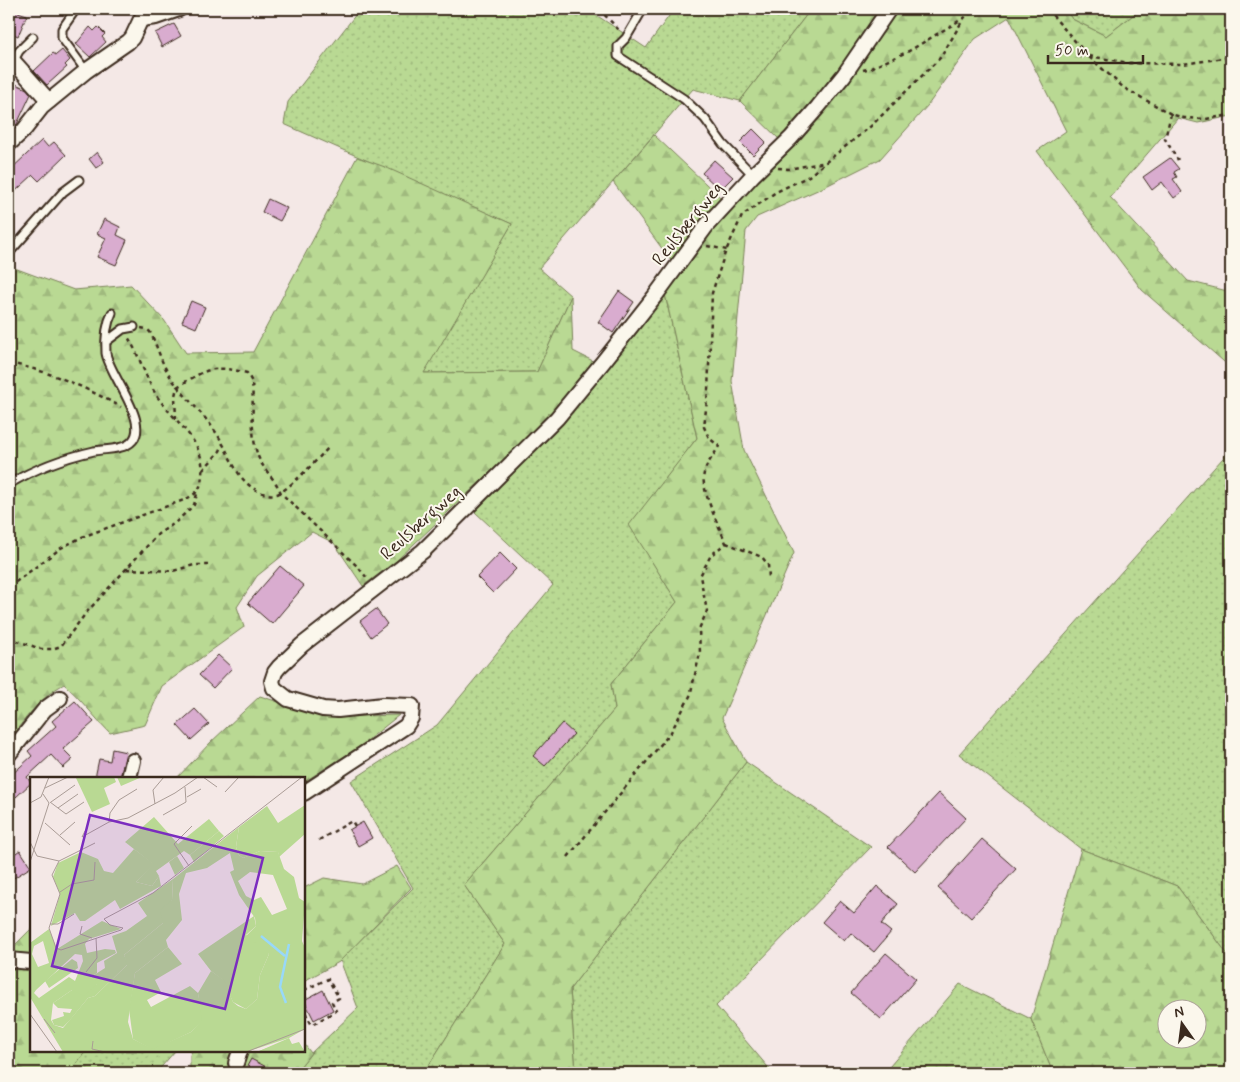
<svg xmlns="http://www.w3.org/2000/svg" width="1240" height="1082" font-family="Mynerve,sans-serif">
<defs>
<pattern id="grass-dots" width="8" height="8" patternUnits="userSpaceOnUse" patternTransform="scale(1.25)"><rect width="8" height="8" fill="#b9d993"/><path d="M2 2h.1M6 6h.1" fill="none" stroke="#a0ba7e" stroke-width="1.8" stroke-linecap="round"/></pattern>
<pattern id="forest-firs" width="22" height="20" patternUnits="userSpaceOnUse" patternTransform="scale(1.25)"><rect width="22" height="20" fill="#b9d993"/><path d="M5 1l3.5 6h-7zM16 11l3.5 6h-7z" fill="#a0ba7e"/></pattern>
</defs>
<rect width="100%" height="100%" fill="#f4e8e6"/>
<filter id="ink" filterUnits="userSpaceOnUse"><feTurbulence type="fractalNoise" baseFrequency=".02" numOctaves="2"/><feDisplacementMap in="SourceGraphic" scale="10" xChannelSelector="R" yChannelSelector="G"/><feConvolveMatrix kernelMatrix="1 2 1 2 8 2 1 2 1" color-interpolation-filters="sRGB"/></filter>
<g filter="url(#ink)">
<!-- grass -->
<g fill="url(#grass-dots)" stroke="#7a8258">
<path d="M360,9H587L646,48L674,9H811L740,101L693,89L539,268L571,296L537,372L423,373L512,224C436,190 360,158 284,124L288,102Z"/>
<path d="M1065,9H1141L1106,36L1072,19Z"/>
<path d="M665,294L697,438L630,525L677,602L611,684L615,709L464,885L505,944L424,1073H295L311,1053L358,1008L340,960L413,888L351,781L437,725L553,585L475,512L571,413Z"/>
<path d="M1231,449V959L1177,886L1081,849L959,754Z"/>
<path d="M746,762L871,847L716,1006L773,1073H576L570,989Z"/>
<path d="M960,984L1031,1019L1053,1073H884Z"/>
<path d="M86,1051H175L156,1073H69Z"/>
</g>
<!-- forest -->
<g fill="url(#forest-firs)" stroke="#7a8258" fill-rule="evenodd">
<path d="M811,9H882L843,67L781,141L740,101Z"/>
<path d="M894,9H1065L1072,19L1106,36L1141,9H1231V116L1198,123L1178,118L1110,197L1188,281L1231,292V368L1142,290L1037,151L1066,131L1009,17L975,39L928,105L880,159L822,188L757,217L746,231L732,381L744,450L794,553L722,718L746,762L570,989L576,1073H424L505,944L464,885L615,709L611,684L677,602L629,525L697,438L665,294L703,234Z"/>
<path d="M654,135L723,200L672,262L613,182Z"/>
<path d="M357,157L385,167L512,224L424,373L537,372L571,296L573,351L597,363L552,414L396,561L363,586L334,543L312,532L257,576L237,607L244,627L162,686L145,725L110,733C94,717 81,699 64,684C40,697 25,719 9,740V266L74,290L131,285L164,320L186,353L253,352Z"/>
<path d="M260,696L325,717L399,715L363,744L304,782V778H177L210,743Z"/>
<path d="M1081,849L1177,886L1231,959V1073H1053L1031,1019ZM1168,1010H1198V1040H1168Z"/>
<path d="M397,866L411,888L339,962L304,981V888L324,878L362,884Z"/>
<path d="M31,929V1051H86L69,1073H9V951Z"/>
<path d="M304,1044L311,1053L295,1073H190V1055L192,1051H304Z"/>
</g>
<!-- building -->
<g fill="#d9accf" stroke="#3b2a1e">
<path d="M9,9L27,15L18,36L9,32Z"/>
<path d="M174,24L181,36L162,47L155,33Z"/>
<path d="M90,27L94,31L98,27L105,34L102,37L106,42L90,57L76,44Z"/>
<path d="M62,50L70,60L65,65L67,67L47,85L34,71L53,53L56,55Z"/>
<path d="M11,82L27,89L31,94L17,124L9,132V89Z"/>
<path d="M753,129L766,142L753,155L740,142Z"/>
<path d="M42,140L48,147L54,142L66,155L39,181L33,175L9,197V171Z"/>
<path d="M97,152L104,162L96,168L89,159Z"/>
<path d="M1170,158L1179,169L1174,172L1177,177L1173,179L1182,192L1174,198L1162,182L1152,190L1143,177Z"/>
<path d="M714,160L733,177L720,190L702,173Z"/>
<path d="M268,199L287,208L280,221L262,212Z"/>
<path d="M104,219L120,227L117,235L127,240L116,265L97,257L106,238L97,234Z"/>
<path d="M619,291L634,302L613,333L598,322Z"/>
<path d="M191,301L205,307L196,328L182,322Z"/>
<path d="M500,553L516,569L493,593L477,577Z"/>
<path d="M280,566L304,586L272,624L248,603Z"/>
<path d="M376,609L387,624L371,637L360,621Z"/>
<path d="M218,655L232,668L213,688L199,675Z"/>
<path d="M75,701L94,722L63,749L73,759L63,768L51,755L27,777L31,783L16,797L9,790V777L32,756L28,751L56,726L52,721Z"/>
<path d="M195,709L209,724L191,740L177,725Z"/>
<path d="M562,723L574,734L545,766L533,756Z"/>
<path d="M112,749L126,752L120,778H95L99,759L110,761Z"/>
<path d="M939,793L966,818L915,872L888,847Z"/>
<path d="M363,822L372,838L358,846L349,830Z"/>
<path d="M982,839L1016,869L971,918L938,888Z"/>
<path d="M20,850L31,867L9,881V858Z"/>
<path d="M877,886L898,904L881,924L891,932L874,952L851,933L844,941L822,922L840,901L854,913Z"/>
<path d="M886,953L916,979L881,1019L851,993Z"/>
<path d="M323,990L333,1010L314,1020L304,1000Z"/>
<path d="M251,1059L278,1073H256L246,1068Z"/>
</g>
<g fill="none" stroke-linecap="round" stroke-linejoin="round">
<!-- lane casing -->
<g stroke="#3b2a1e" stroke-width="11">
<g id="lane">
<path d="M76,9L62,29V38L86,71"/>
<path d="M643,9L626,38L618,46V56L684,99L705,119L723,144L753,175"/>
<path d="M13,62L19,51L33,37"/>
<path d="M9,253L63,192L79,180"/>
<path d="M107,341L123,329L134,327"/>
<path d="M9,484C36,468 63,458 94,451C104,449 118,450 127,445C157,429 109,376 106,353C105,339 106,325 112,313"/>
</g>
</g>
<!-- street casing -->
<g stroke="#3b2a1e" stroke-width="18">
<g id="street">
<path d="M141,19L156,17L179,9"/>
<path d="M14,62L49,101"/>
<path d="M9,144L24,130L42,107L86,71L128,42L132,38L141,19"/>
<path d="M9,754L45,709L60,698"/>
<path d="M129,778L133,761"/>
<path d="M304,793L406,726L411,718L412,706L383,705L338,710L323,709L288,699L274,688L272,681L275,672L279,667L302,645L423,551L557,418L603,362L655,296L707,225L753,175L791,138L818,107L844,75L889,9"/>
<path d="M9,960L31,962"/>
<path d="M236,1063L240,1051"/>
</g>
</g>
<!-- path -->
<g stroke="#3b2a1e" stroke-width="2.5" stroke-dasharray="4 4" stroke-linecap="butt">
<path d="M599,9L620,31"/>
<path d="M1047,9L1088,56L1124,88L1171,114L1184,118L1206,119L1231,115"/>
<path d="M1089,56L1129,63L1183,64L1231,57"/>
<path d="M863,70L871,68L909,51L962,19"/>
<path d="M1171,114L1165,139L1178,160"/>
<path d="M778,168L789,169L826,162L871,126L941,57L964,18L977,9"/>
<path d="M707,246L727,250"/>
<path d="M141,328L147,329L150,332C157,345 160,359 167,371C180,394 202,411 217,434C228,450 234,473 249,485C257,492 267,496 277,494C286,492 320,457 328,448"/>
<path d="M9,363C49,371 85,387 121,407"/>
<path d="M176,419L175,396L177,387C207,369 212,364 247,373L252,382C254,405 250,431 257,453C261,468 275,478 281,493L358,567L367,578"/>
<path d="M203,470L220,451L223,444"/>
<path d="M726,543L762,557L768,565L769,578"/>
<path d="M126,569L173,571L194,565H208"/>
<path d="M9,587L61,548L82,537L184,500C198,493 201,490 202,474C206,443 176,423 159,399C146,381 140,356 128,337"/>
<path d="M9,638L41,649H52L61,646L86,613L158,534L175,523L194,505L197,494"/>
<path d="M319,840L352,821L355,826"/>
<path d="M9,855L11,856"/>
<path d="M568,857L671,732L690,696L700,653L699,629L707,611L700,576L711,555L726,543C720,528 700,489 704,473C706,464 715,454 719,446L709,438L704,427L708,391L712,293L725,253L742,216L776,192L809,176L826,162"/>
<path d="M304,990L328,979L339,998L332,1002L336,1011L312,1025L306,1014L311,1012"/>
</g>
<!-- lane -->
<use href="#lane" stroke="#fbf7ec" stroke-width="7"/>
<!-- street -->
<use href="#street" stroke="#fbf7ec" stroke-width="14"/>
</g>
</g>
<g text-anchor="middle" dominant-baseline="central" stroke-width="4" stroke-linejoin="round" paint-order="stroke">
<!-- street labels -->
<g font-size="18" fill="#3b2a1e" stroke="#fbf7ec">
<text transform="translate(688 224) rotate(-51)">Reulsbergweg</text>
<text transform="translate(421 523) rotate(-42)">Reulsbergweg</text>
</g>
</g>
<!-- overview -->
<g transform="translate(30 777)">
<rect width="275" height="275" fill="#f4e8e6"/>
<path d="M275,28V57L249,80L248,75L230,74L213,81L209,78L206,70L209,50L237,29L248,46ZM124,40L148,67L179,42L189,54L160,78L154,74L126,94L129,99L122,109L106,105L123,87L95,65ZM143,102L142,123L133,146L94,178L98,187L65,219L58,221L40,243L33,250L24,248L22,243L34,239L33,235L40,236L42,232L28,231L23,226L42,213L67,207L61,200L75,191L74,184L87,176L82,159L96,154L117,139L108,126ZM224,139L226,149L216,158L235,169L239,177L230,198L227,222L216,232L203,225L193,203L181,194L168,177ZM138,170L152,187L125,203L131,215L117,223L121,230L160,209L168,216L173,244L161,255L123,273L103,262L99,232L105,196ZM42,182L47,185L48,191L19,211L15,204ZM259,261L262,267L269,265L275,275H227Z" fill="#b9d993"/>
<path d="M209,50L206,70L209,78L213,81L230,74L248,75L254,92L264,100L269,121L275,125L272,164L275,171V252L259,261L216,275H33L0,220V166L19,152L27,172L72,144L91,152L59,162L55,167L57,176L75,172L85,173L86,176L67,186V196L61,200L68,206L54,219L42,213L23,226L21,243L24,248L33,251L58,221L65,219L97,188L94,178L133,146L130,133L142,123L143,102ZM200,76L204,93L200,95L209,118L225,141L226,149L216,159V165L228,166L239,177L230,198L227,222L216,232L208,229L203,225L194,203L181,194L168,216L172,244L161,255L123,272L103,262L98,245L105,196L138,170L136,163L152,143L149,117L156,96L177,91ZM220,95L243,98L257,132L242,138L231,120L224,123L216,119L208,104ZM13,164L19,186L8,190L2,177L4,169ZM45,177L52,178L53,184L45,204L39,200L9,221L4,216L6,213ZM189,54L194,59L164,85L160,78ZM104,72L124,87L106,105L122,109L129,99L131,109L90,132L85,123L55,144H50L45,136L21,149L30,117L23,100L28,86L51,75L68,82L74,94L83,96ZM147,79L154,91L145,98L139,85Z" fill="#b9d993" fill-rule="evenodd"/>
<path d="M84,0L86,5L74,11L80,27L62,35L46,1ZM87,0H112L91,9Z" fill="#b9d993"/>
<path d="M256,264L260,275H230L229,274Z" fill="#b9d993"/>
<path fill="none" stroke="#98d8fa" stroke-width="2.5" d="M231,159L255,179M256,226L250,210L259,167"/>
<path fill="none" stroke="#aa9c96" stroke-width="1" d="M173,0L187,10M15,11L38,0M195,15L209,0M157,20L171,12M20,25L36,37L54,25M21,25L45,8M0,26L11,20L19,0M125,27L123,13L134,0M28,31L48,17M133,38L156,25L155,10M79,45L80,36L89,23L107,12M15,46L40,68M55,54L52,60L79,45L98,41L145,16L168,0M30,58L45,45M0,65L7,79L29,84L65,66M29,84L22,98L30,117L19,151L26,171L31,173L91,153L93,151L80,148L74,142L123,116L272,0M0,85L19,26L13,17M159,89L144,67L162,49M30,115L42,107L64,103L65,85M20,147H28L44,137M52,149L50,157L62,161M56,195L67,181L66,161M0,237L27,275M14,242L25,256M63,264L62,272L75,275M216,275L275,252"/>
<path fill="#7b2cbf" fill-opacity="0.15" stroke="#7b2cbf" stroke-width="2.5" d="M60,38L233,81L195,232L22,189Z"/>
<rect width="275" height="275" fill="none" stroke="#3b2a1e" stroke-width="2.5"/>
</g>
<!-- margin -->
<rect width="1240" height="1082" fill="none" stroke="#fbf7ec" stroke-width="30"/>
<rect x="15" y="15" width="1210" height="1052" fill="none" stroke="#3b2a1e" stroke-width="2" filter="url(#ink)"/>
<!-- north arrow -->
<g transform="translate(1182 1024) rotate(346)"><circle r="24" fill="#fbf7ec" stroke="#aea59a"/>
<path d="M0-4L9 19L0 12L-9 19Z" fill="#3b2a1e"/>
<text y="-8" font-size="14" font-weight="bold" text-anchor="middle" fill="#3b2a1e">N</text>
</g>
<!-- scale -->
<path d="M1048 55v8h95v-8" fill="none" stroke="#3b2a1e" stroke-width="2.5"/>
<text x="1055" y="55" font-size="15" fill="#3b2a1e" stroke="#fbf7ec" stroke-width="4" paint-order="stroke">50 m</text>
</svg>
